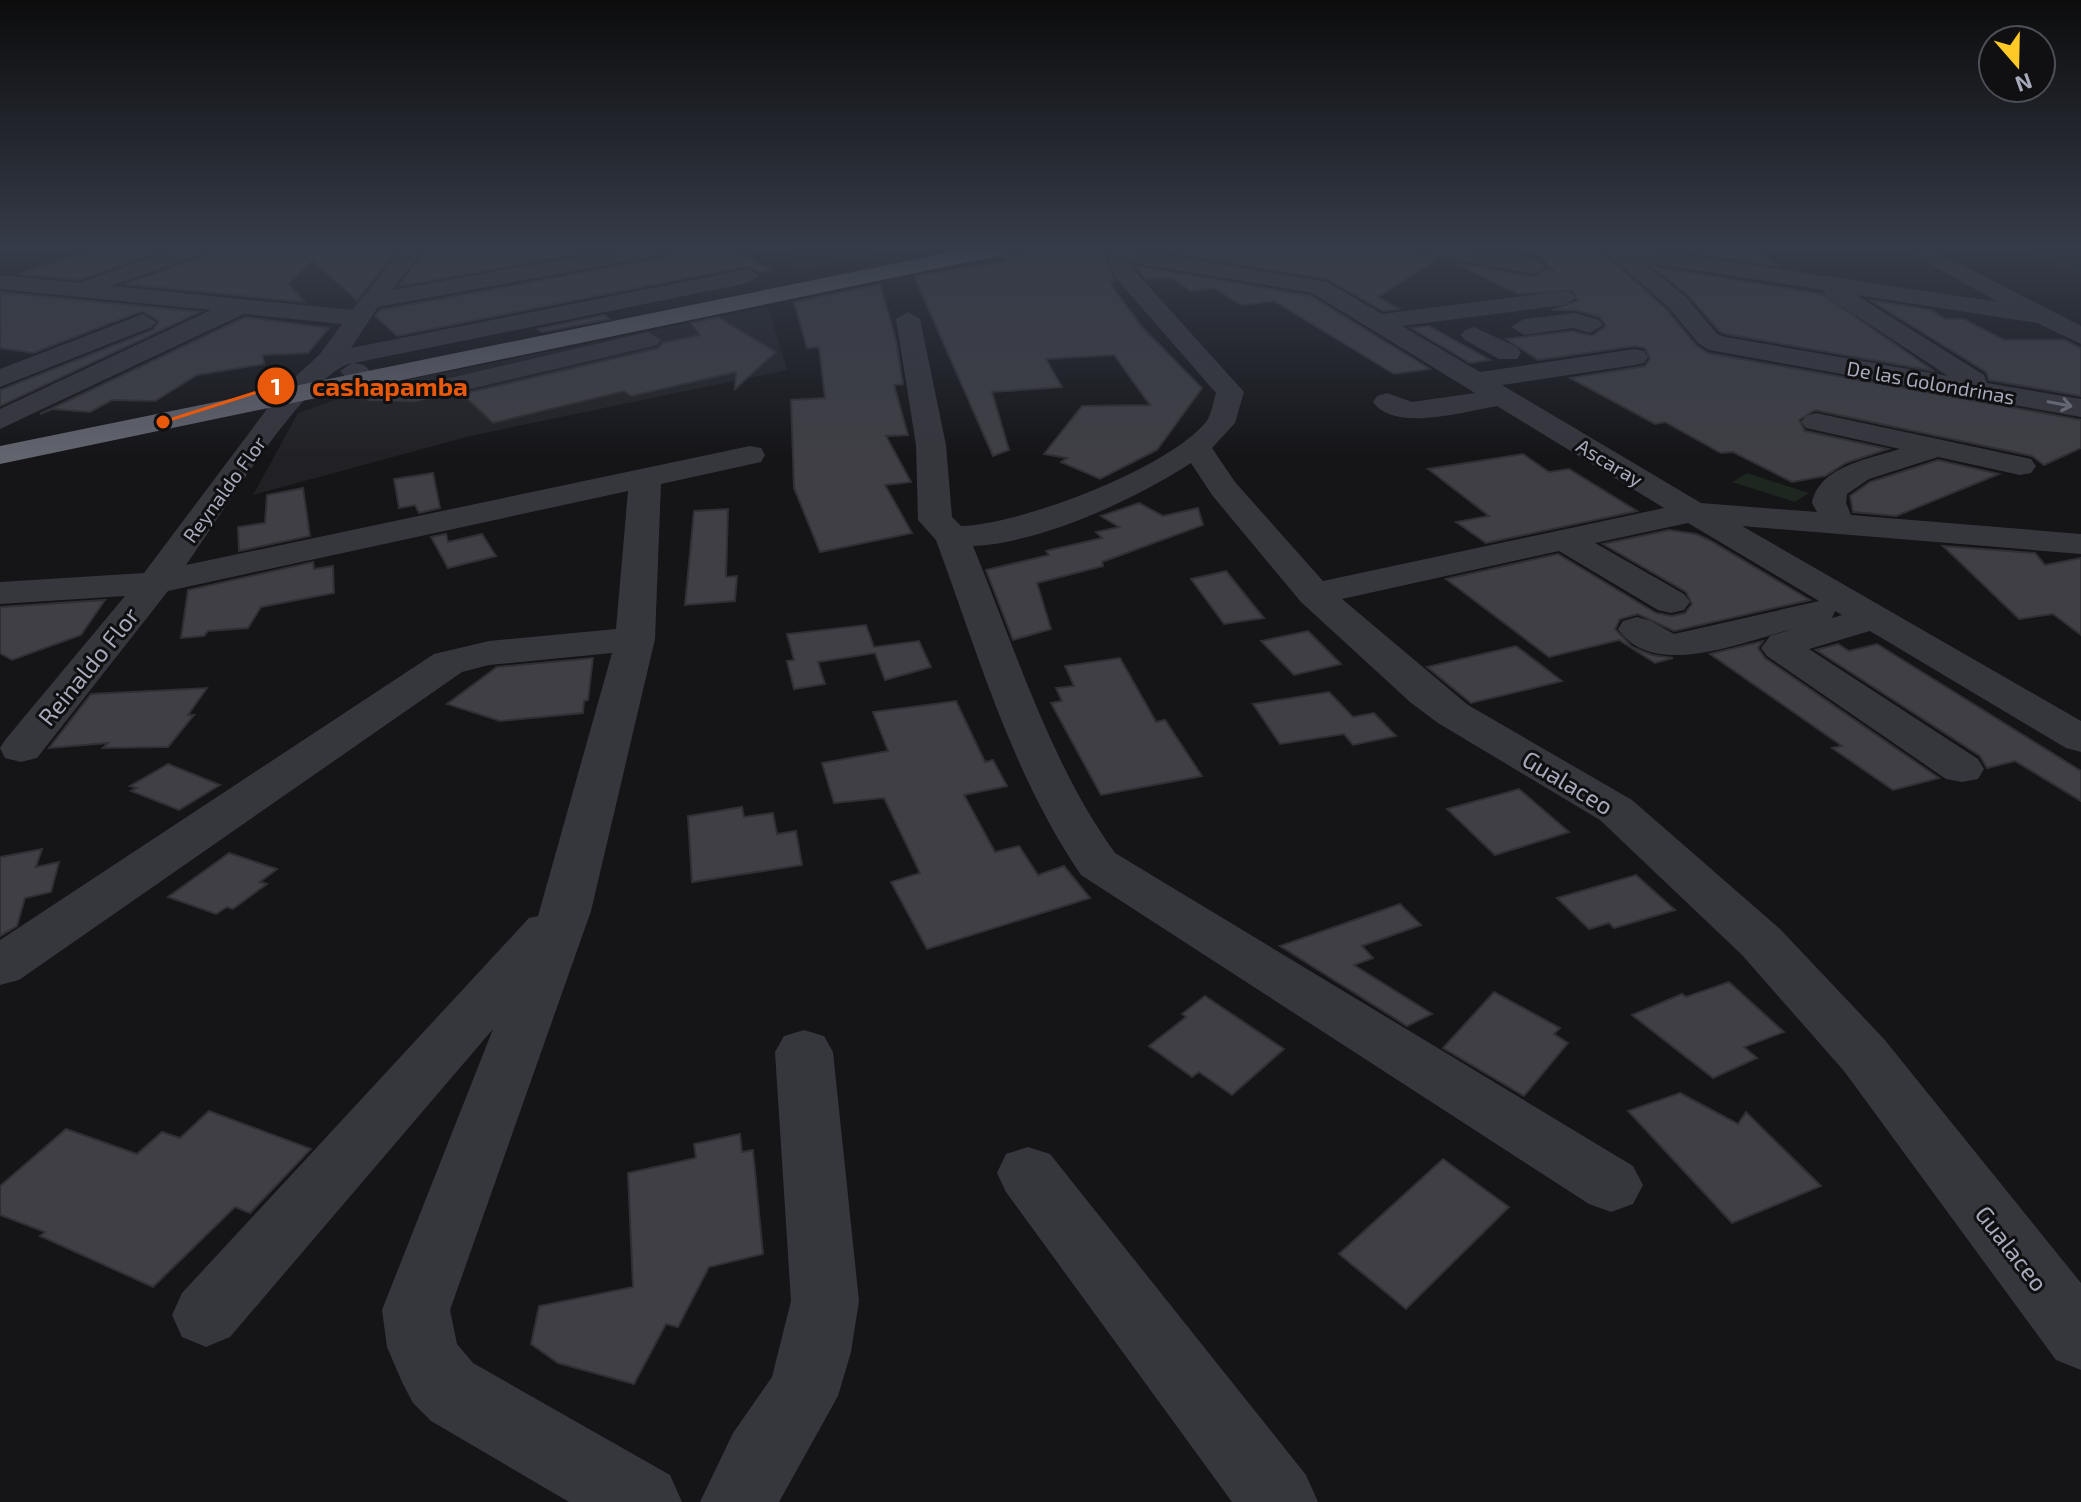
<svg xmlns="http://www.w3.org/2000/svg" width="2081" height="1502" font-family="'Exo 2',sans-serif">
<rect width="100%" height="100%" fill="#151518"/>
<!-- built -->
<g fill="#212125">
<path d="M795,248H910L793,271Z"/>
<path d="M768,307L787,370L470,436L253,495L298,413L377,386Z"/>
</g>
<!-- green -->
<g fill="#1d261f">
<path d="M2022,248H2081V277Z"/>
<path d="M1747,473L1809,493L1795,502L1732,482Z"/>
</g>
<!-- building -->
<g fill="#3f3f45" stroke="#302f34" stroke-width="2">
<path d="M96,248H169L79,280L19,274Z"/>
<path d="M212,248H399L357,300L312,260L288,284L305,302L125,284L207,256Z"/>
<path d="M428,248H610L399,286Z"/>
<path d="M675,248H731L770,270L759,272L747,266L397,336L375,316L380,310L662,258Z"/>
<path d="M1055,248H1100L1115,281L1109,282L1142,327L1202,388L1157,450L1100,479L1061,462L1067,458L1044,454L1082,406L1150,405L1114,355L1046,359L1062,387L992,392L1009,450L993,456L914,276L1009,261L1004,257L1009,254Z"/>
<path d="M1142,248H1405L1437,259L1378,297L1399,309L1383,311L1328,279Z"/>
<path d="M1531,248H1598L1666,309L1697,346L1708,353L2081,420V448L2044,465L2032,456L1815,410L1799,420L1805,431L1888,449L1846,463L1825,476L1792,482L1733,452L1721,453L1665,422L1655,424L1570,378L1645,366L1650,359L1645,348L1635,346L1538,360L1506,339L1573,331L1592,336L1606,326L1600,317L1576,310H1552L1578,301L1573,290L1519,294L1454,263L1534,277L1547,270L1556,272Z"/>
<path d="M1658,248L1754,249L1778,266Z"/>
<path d="M1135,266L1311,296L1430,369L1394,374L1274,301L1241,305L1214,288L1191,291L1172,278L1146,279Z"/>
<path d="M1653,267L1822,294L1934,371L1726,334L1719,331L1688,295Z"/>
<path d="M880,284L896,340L903,384L894,385L908,435L886,436L911,482L885,485L912,533L820,552L794,488L791,400L825,398L819,347L807,348L794,302Z"/>
<path d="M0,292L200,312L0,406V390L153,330L159,321L142,311L33,353L0,348Z"/>
<path d="M1870,300L1931,310L1946,319H1964L2004,340H2065L2081,348V396L1989,380L1986,372Z"/>
<path d="M604,315L609,319L542,332L538,329Z"/>
<path d="M245,317L329,328L308,353L263,355L264,364L197,375L155,401L112,400L90,412L52,409L40,414Z"/>
<path d="M718,317L776,352L735,389L736,372L631,396L624,391L493,423L462,394L658,348L662,343L700,335L691,323Z"/>
<path d="M1429,326L1490,360L1470,363L1411,328Z"/>
<path d="M1523,454L1549,472L1569,469L1637,511L1486,543L1456,522L1489,516L1428,469Z"/>
<path d="M1938,460L1999,474L1896,516L1853,512L1850,496L1870,482Z"/>
<path d="M433,473L440,508L419,513L415,505L399,508L394,479Z"/>
<path d="M303,488L310,536L239,551L238,527L265,523L267,495Z"/>
<path d="M1139,503L1163,516L1198,508L1203,525L1102,562L1103,566L1037,583L1051,629L1013,640L986,570L1049,555L1046,551L1102,538L1096,532L1119,527L1101,516Z"/>
<path d="M728,509L726,577L737,576L735,601L685,605L694,511Z"/>
<path d="M1669,530L1696,534L1711,541L1810,600L1674,631L1638,614L1620,619L1615,629L1632,647L1652,655L1673,658L1655,663L1619,640L1549,657L1446,579L1558,554L1656,613L1672,616L1685,613L1692,604L1686,592L1603,544Z"/>
<path d="M446,534L448,542L482,534L496,556L448,568L431,537Z"/>
<path d="M1943,546L2035,553L2045,565L2081,558V635L2053,614L2019,619Z"/>
<path d="M313,562L314,569L333,566L334,593L261,607L248,628L208,631L204,636L181,638L188,590Z"/>
<path d="M1226,571L1264,618L1224,624L1191,579Z"/>
<path d="M105,600L81,635L12,660L0,653V607Z"/>
<path d="M866,625L874,647L919,641L931,667L885,680L875,653L818,662L825,684L794,689L787,661L794,660L787,634Z"/>
<path d="M1308,631L1341,664L1294,675L1261,641Z"/>
<path d="M1763,641L1758,648L1765,658L1939,778L1893,790L1832,748L1842,746L1710,654Z"/>
<path d="M1838,644L1849,651L1877,644L2081,771V801L2015,761L1987,768L1980,756L1816,650Z"/>
<path d="M1516,646L1562,681L1471,703L1427,667Z"/>
<path d="M593,658L588,700L584,701L583,713L500,721L447,704L497,667Z"/>
<path d="M1120,658L1156,722L1165,720L1202,776L1101,795L1051,703L1062,701L1056,688L1074,686L1065,666Z"/>
<path d="M207,688L188,715H194L168,747L103,748L108,743L49,748L91,694Z"/>
<path d="M1329,692L1353,717L1374,713L1396,736L1353,745L1344,734L1280,744L1253,704Z"/>
<path d="M956,701L985,762L993,760L1007,786L964,795L995,852L1019,846L1038,875L1064,866L1090,898L927,949L891,882L920,873L884,798L834,803L822,763L888,751L873,712Z"/>
<path d="M168,764L220,785L179,810L131,791L137,788L130,786Z"/>
<path d="M1519,789L1569,832L1495,855L1447,809Z"/>
<path d="M742,807L744,817L773,813L777,834L796,831L802,865L692,882L688,816Z"/>
<path d="M42,849L36,867L59,862L51,892L25,898L17,926L0,936V857Z"/>
<path d="M229,853L277,869L260,882L267,884L233,909L227,907L216,914L168,897Z"/>
<path d="M1636,875L1675,910L1614,928L1609,923L1589,929L1557,898Z"/>
<path d="M1400,904L1421,925L1362,946L1373,958L1354,965L1432,1014L1407,1026L1280,946Z"/>
<path d="M1729,982L1784,1032L1744,1047L1757,1058L1713,1078L1632,1015L1682,994L1686,997Z"/>
<path d="M1494,992L1560,1028L1554,1034L1568,1043L1524,1096L1443,1048Z"/>
<path d="M1205,996L1284,1049L1232,1095L1199,1072L1192,1077L1149,1046L1186,1017L1182,1014Z"/>
<path d="M1680,1093L1738,1124L1746,1112L1821,1186L1732,1223L1628,1111Z"/>
<path d="M209,1111L311,1149L250,1213L235,1207L153,1287L40,1236L45,1232L0,1215V1186L66,1129L137,1154L162,1132L180,1138Z"/>
<path d="M740,1134L742,1152L753,1150L763,1254L709,1267L678,1327L666,1324L634,1384L558,1363L531,1344L539,1306L633,1287L628,1173L696,1158L694,1144Z"/>
<path d="M1443,1159L1509,1207L1406,1309L1339,1254Z"/>
</g>
<g fill="none" stroke-linecap="round" stroke-linejoin="round">
<!-- minor -->
<g fill="#36363d" fill-rule="evenodd">
<path d="M177,248H209L206,253L111,286L352,310L403,248H425L392,290L626,248H672L661,255L378,307L351,348L748,269L760,276L748,283L354,363L364,365L385,386H415L648,332L661,340L657,345L415,402L368,401L340,371L352,363C307,372 216,523 186,565L750,446L761,448L765,455L761,462L661,484L655,639L591,911L450,1310L457,1344L473,1363L670,1475L682,1502H569L431,1421L413,1403L402,1382L387,1347L382,1310L493,1029L230,1337L206,1347L182,1337L172,1315L182,1293L529,918L538,916L612,653L489,665L462,672L19,980L0,985V940L434,654L489,641L616,629L628,491L168,591L37,758L21,762L5,758L0,748L5,740L125,596L0,604V582L144,573L282,389L320,354L342,324L244,314L0,429V409L211,310L0,289V275L79,283Z"/>
<path d="M1103,248H1125L1327,282L1382,314L1564,291L1572,293L1576,298L1564,305L1402,326L1480,372L1635,349L1644,351L1648,357L1644,363L1635,365L1502,385L1701,503L1817,512L1812,503C1819,466 1869,459 1900,449L1806,428L1801,422L1806,416L1816,413L2031,459L2036,466L2031,473L2020,475L1938,457L1869,479L1847,494L1846,503L1851,515L2081,534V554L1742,526L2081,721V752L2066,748L1870,631L1809,649L1978,759L1984,769L1978,779L1962,782L1946,779L1767,656L1761,648L1770,636L1793,629C1743,641 1654,681 1618,629L1623,621L1637,617L1651,621L1674,634L1819,601L1688,523L1595,543L1684,594L1690,602L1684,610L1671,613L1658,610L1559,551L1342,599L1468,705L1632,800L1780,929L1884,1039L2081,1283V1370L2056,1360L1844,1071L1742,955L1600,820L1438,723L1410,702L1301,602L1212,495L1191,463C1134,500 1041,543 973,546C1015,648 1050,763 1115,853L1633,1166L1643,1185L1633,1204L1611,1212L1589,1204L1081,875C1012,774 978,654 936,540L918,520L916,445L896,319L908,312L920,319L946,445L952,517L961,526C1022,524 1167,469 1206,422C1212,414 1213,402 1216,393L1115,277ZM1130,262L1312,293L1475,393L1412,402L1387,393L1377,396L1373,402C1394,433 1466,411 1497,406L1664,508L1323,581L1235,482L1212,448L1235,423L1244,392L1134,270ZM1835,611L1842,615L1832,618Z"/>
<path d="M1418,248C1441,247 1534,251 1546,267L1535,274L1429,255Z"/>
<path d="M1601,248H1639L1998,302L1902,248H1929L2081,326V344L2037,323L1856,295L1984,375L1987,383L2081,399V417L1709,350L1699,344L1668,307ZM1642,262L1823,290L1826,296L1948,376L1725,337L1717,334L1686,297Z"/>
<path d="M1575,313L1599,320L1603,325L1590,333L1573,328L1524,335L1511,327L1524,319Z"/>
<path d="M143,314L156,322L152,327L0,387V369Z"/>
<path d="M1474,327L1517,347L1521,353L1517,359H1499L1465,340L1461,335L1465,330Z"/>
<path d="M804,1030L824,1036L833,1052L859,1301L851,1352L838,1396L779,1502H700L733,1433L772,1377L791,1301L775,1052L784,1036Z"/>
<path d="M1028,1147L1050,1154L1306,1475L1318,1502H1232L1006,1192L997,1173L1006,1154Z"/>
</g>
<!-- highway -->
<path fill="#62646e" fill-rule="evenodd" d="M971,248H1013L1002,255L0,464V446Z"/>
</g>
<!-- one-way arrows -->
<defs><path id="oneway-shaft" d="M-6 0H5M1.5-3L5.5 0L1.5 3" fill="none" stroke-width="1.6" stroke-linecap="round" stroke-linejoin="round" transform="scale(2)"/></defs>
<use stroke="#747681" href="#oneway-shaft" transform="translate(2060 404) rotate(11)"/>
<!-- sky -->
<linearGradient id="sky" x2="0" y2="1"><stop stop-color="#0c0c0d"/><stop offset="0.54" stop-color="#353b48"/><stop offset="1" stop-color="#353b48" stop-opacity="0"/></linearGradient>
<rect width="2081" height="458" fill="url(#sky)"/>
<g text-anchor="middle" dominant-baseline="central" stroke-width="6" stroke-linejoin="round" paint-order="stroke">
<!-- far-street labels -->
<g font-size="20" fill="#a6aab9" stroke="#101013">
<text transform="translate(1931 382) rotate(10)">De las Golondrinas</text>
<text transform="translate(1610 462) rotate(31)">Ascaray</text>
<text transform="translate(224 489) rotate(-54)">Reynaldo Flor</text>
</g>
<!-- street labels -->
<g font-size="24" fill="#a6aab9" stroke="#101013">
<text transform="translate(88 666) rotate(-51)">Reinaldo Flor</text>
<text transform="translate(1568 782) rotate(31)">Gualaceo</text>
<text transform="translate(2012 1248) rotate(52)">Gualaceo</text>
</g>
</g>
<!-- callouts -->
<path fill="none" stroke="#e8590c" stroke-width="3" d="M163 422L276 386"/>
<g fill="#e8590c" stroke="#101013" stroke-width="3">
<circle cx="163" cy="422" r="8"/>
<circle cx="276" cy="386" r="20"/>
</g>
<g font-size="24" text-anchor="middle" font-weight="bold" fill="#fff">
<text x="276" y="395">1</text>
</g>
<g font-size="26" text-anchor="middle" font-weight="bold" fill="#e8590c" stroke="#101013" stroke-width="6" stroke-linejoin="round" paint-order="stroke">
<text x="390" y="396">cashapamba</text>
</g>
<!-- north arrow -->
<g transform="translate(2017 64) rotate(160)"><circle r="38" fill="#101013" stroke="#4c4e55" stroke-width="2"/>
<path d="M0-6L14 30L0 20L-14 30Z" fill="#ffc926"/>
<text y="-12" font-size="22" font-weight="bold" text-anchor="middle" fill="#a6aab9">N</text>
</g>
</svg>
